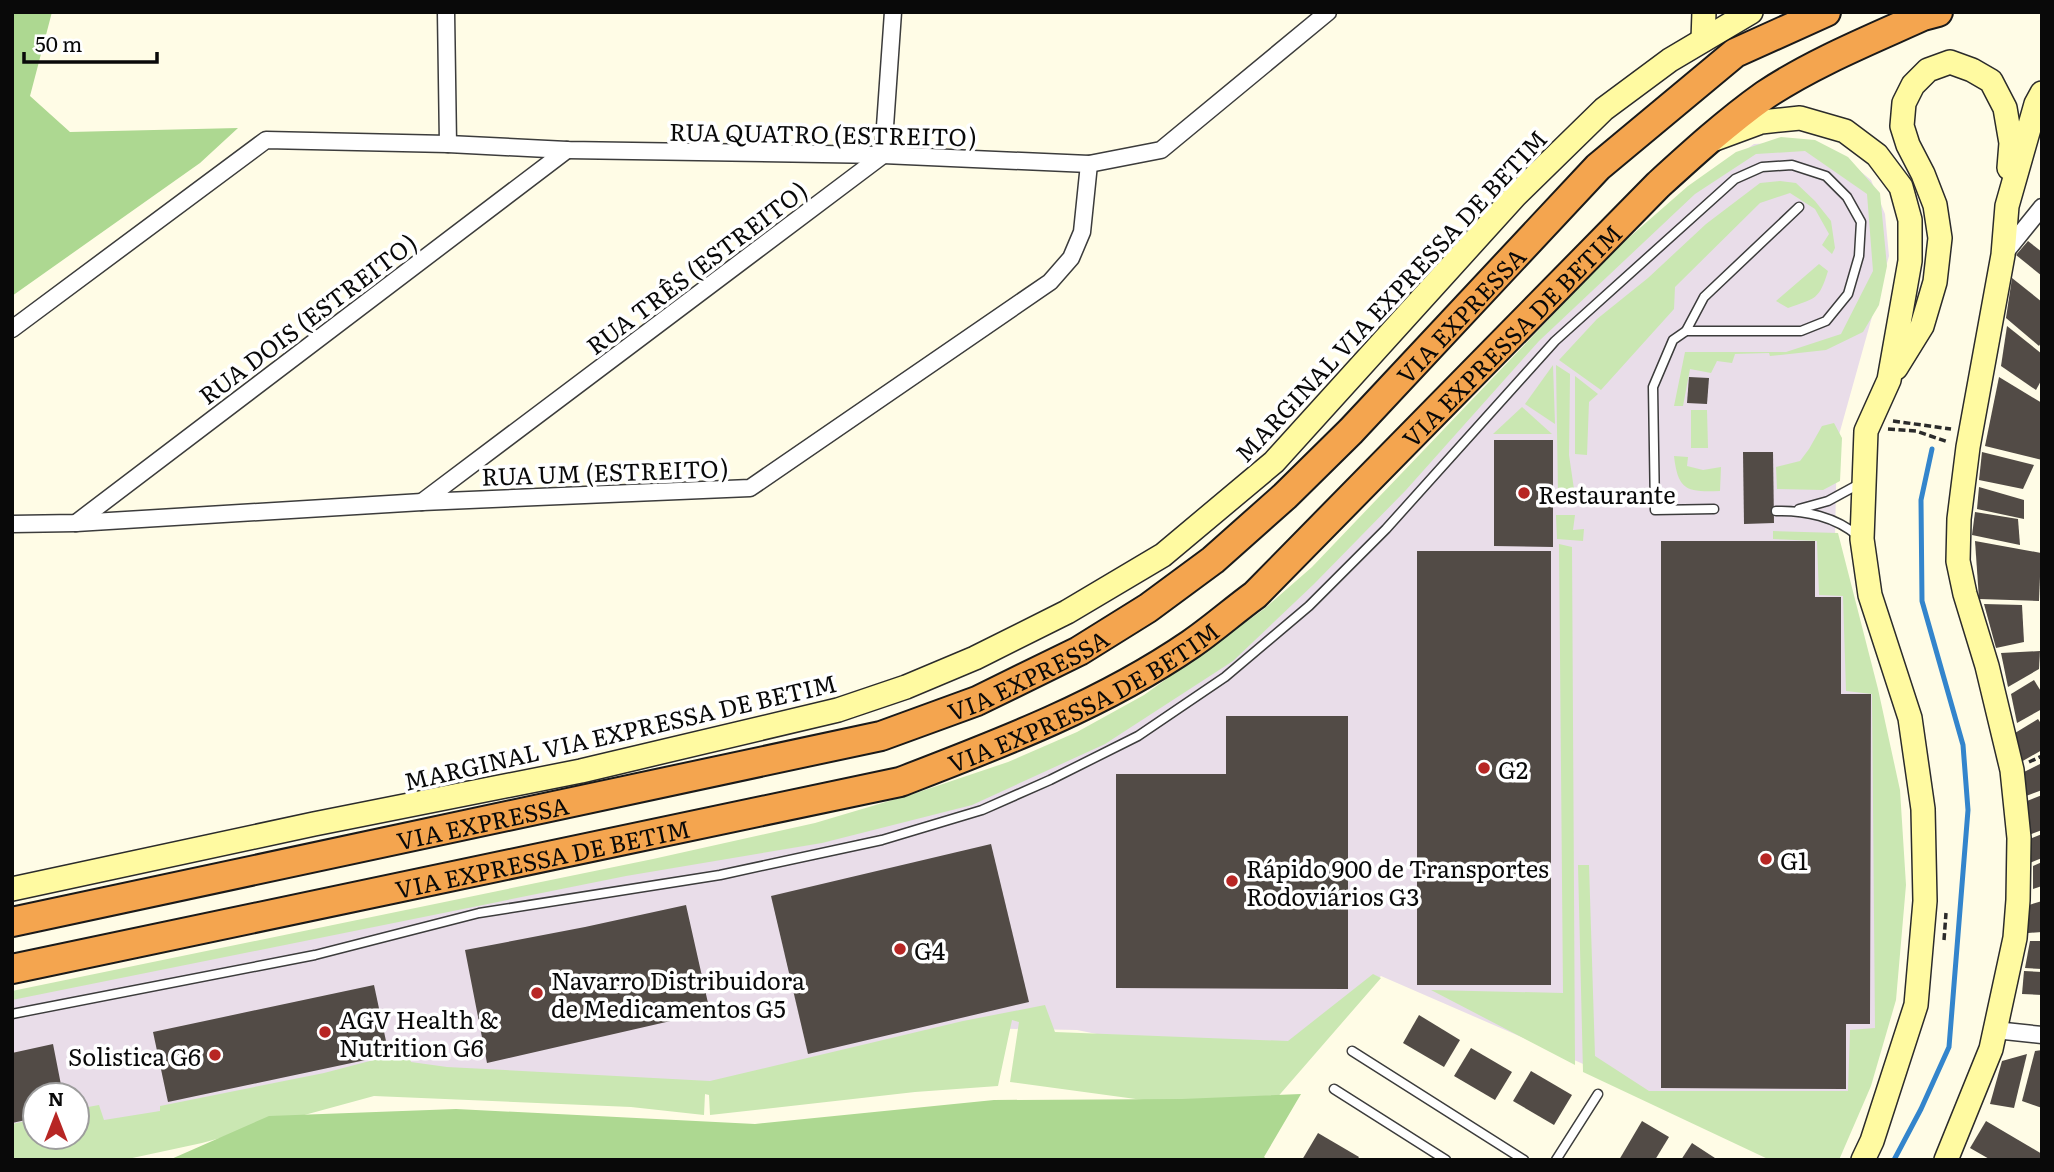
<svg xmlns="http://www.w3.org/2000/svg" width="2054" height="1172" font-family="Literata,serif">
<rect width="100%" height="100%" fill="#fffce6"/>
<!-- industrial -->
<path fill="#e9dde9" fill-rule="evenodd" d="M1800,142L1838,153L1871,180L1885,214L1889,256L1837,442L1835,538L1874,693L1899,877L1866,1084L1782,1160L1581,1063L1381,976L1271,1069L1077,1030L972,1028L712,1092L436,1072L12,1160V997L810,829L1005,770L1140,705L1285,599L1536,337L1699,183L1754,144ZM35,1095H77V1137H35Z"/>
<!-- green -->
<g fill="#cae7b2">
<path d="M1781,137L1815,140L1848,157L1880,193L1887,266L1879,305L1863,332L1826,350L1770,356L1769,353L1735,354L1732,363L1717,361L1711,373L1690,369L1683,406H1674L1685,352H1786L1841,334L1873,271L1867,194L1805,151L1756,154L1695,194L1539,341L1406,490L1314,584L1233,661L1105,744L972,805L822,843L626,876L12,1000V991L653,859L815,823L916,793L1008,762L1077,732L1144,695L1264,609L1312,567L1617,248L1688,186L1736,152Z"/>
<path d="M1780,181L1796,183L1815,201L1831,221L1835,248L1832,254L1822,245L1829,234L1815,209L1790,193L1760,203L1675,287L1674,309L1601,390L1559,360L1597,319L1648,278L1706,224L1760,183Z"/>
<path d="M1819,264L1828,271C1819,300 1816,298 1788,308L1776,301Z"/>
<path d="M1553,365L1555,424L1525,404Z"/>
<path d="M1556,365L1570,374L1569,455L1575,496L1558,495Z"/>
<path d="M1575,376L1598,394L1589,402L1587,455L1575,454Z"/>
<path d="M1522,407L1552,434H1493Z"/>
<path d="M1691,410H1707L1708,448H1691Z"/>
<path d="M1834,423L1842,438L1840,481L1823,490L1777,489L1776,467L1800,461L1809,449L1822,426Z"/>
<path d="M1674,456L1688,457L1687,466L1703,470L1721,467L1720,491C1687,492 1678,491 1674,456Z"/>
<path d="M1556,515H1575L1573,530L1584,529L1583,541L1557,539Z"/>
<path d="M1773,531L1838,533L1878,689L1900,790L1906,885L1896,1000L1871,1086L1839,1160H1770L1583,1072L1578,865H1589L1595,1056L1649,1091H1848L1850,1030L1875,1028L1872,694L1846,691L1843,596L1819,595L1817,541L1773,539Z"/>
<path d="M1559,544L1572,547L1575,1065L1431,990L1563,993Z"/>
<path d="M1373,974L1381,978L1261,1116L1010,1082L1019,1022L1012,1020L998,1086L915,1092L710,1115L709,1095L705,1094L704,1115L631,1107L374,1096L202,1143L123,1160H12V1124L35,1119V1137H77V1109L99,1105L104,1120L160,1111V1106L324,1073L408,1051L411,1062L447,1067L710,1081L963,1021L1045,1005L1055,1032L1288,1041Z"/>
</g>
<!-- forest -->
<g fill="#add891">
<path d="M12,12H52L30,96L70,132L238,128L200,163L12,296Z"/>
<path d="M1301,1094L1264,1157L1268,1160H169L269,1116L456,1109L755,1124L994,1100L1182,1099Z"/>
</g>
<g fill="none" stroke-linecap="round" stroke-linejoin="round">
<!-- stream -->
<path stroke="#3385cc" stroke-width="5" d="M1894,1160L1921,1109L1949,1047L1968,810L1963,745L1922,601L1921,500L1932,449"/>
</g>
<!-- building -->
<g fill="#524b46">
<path d="M2028,241L2042,252V276L2016,255Z"/>
<path d="M2012,278L2042,302V341L2039,346L2006,318Z"/>
<path d="M2007,326L2042,354V379L2036,390L2001,366Z"/>
<path d="M1689,377L1709,378L1707,404L1687,403Z"/>
<path d="M1999,377L2042,403V460L1985,446Z"/>
<path d="M1494,440H1553V547L1494,546Z"/>
<path d="M1743,452H1773L1774,523L1744,524Z"/>
<path d="M1982,452L2034,465L2023,489L1979,480Z"/>
<path d="M1979,487L2024,500V519L1977,509Z"/>
<path d="M1975,512L2018,519L2020,545L1972,535Z"/>
<path d="M1661,541H1815V597H1841V694H1871L1870,1024H1846V1089L1661,1088Z"/>
<path d="M1975,541L2041,553L2039,601L1979,599Z"/>
<rect x="1417" y="551" width="134" height="434"/>
<path d="M1984,604L2022,605L2024,642L1996,648Z"/>
<path d="M2040,651L2039,669L2008,687L2001,653Z"/>
<path d="M2034,680L2042,693V709L2017,723L2011,694Z"/>
<path d="M1226,716H1348V989L1116,988V774H1226Z"/>
<path d="M2038,719L2042,725V750L2021,762L2015,733Z"/>
<path d="M2042,763V790L2026,796L2024,772Z"/>
<path d="M2042,795V830L2029,835L2027,801Z"/>
<path d="M2042,834V858L2027,864V840Z"/>
<path d="M991,844L1029,1002L808,1054L771,896Z"/>
<path d="M2042,862V886L2033,889V866Z"/>
<path d="M2042,901V932L2028,933L2029,905Z"/>
<path d="M686,905L710,1012L487,1063L465,950L585,927Z"/>
<path d="M2030,941H2042V969L2025,968Z"/>
<path d="M2024,971L2042,972V995L2022,994Z"/>
<path d="M374,985L389,1055L168,1102L153,1032Z"/>
<path d="M1419,1015L1460,1040L1444,1067L1403,1043Z"/>
<path d="M53,1044L63,1095H35V1118L12,1123V1053Z"/>
<path d="M1471,1048L1512,1072L1495,1100L1454,1076Z"/>
<path d="M2042,1050V1108L2022,1101L2035,1051Z"/>
<path d="M2027,1054L2014,1108L1990,1104L2002,1061Z"/>
<path d="M1531,1071L1572,1095L1554,1125L1513,1101Z"/>
<path d="M1642,1121L1669,1137L1655,1160H1619Z"/>
<path d="M1986,1121L2042,1154V1160H1991L1970,1148Z"/>
<path d="M1318,1133L1359,1157L1357,1160H1302Z"/>
<path d="M1692,1143L1718,1160H1681Z"/>
</g>
<g fill="none" stroke-linecap="round" stroke-linejoin="round">
<!-- lane casing -->
<g stroke="#3c3c3c" stroke-width="11">
<g id="lane">
<path d="M1686,331L1704,297L1799,207"/>
<path d="M1799,509L1828,501L1861,483"/>
<path d="M1776,511C1805,510 1836,517 1858,536"/>
<path d="M12,1014L315,955L479,913L720,875L882,840L982,810L1050,780L1138,736L1225,677L1309,606L1386,529L1555,341L1735,179L1762,167L1792,165L1826,176L1847,197L1861,222L1859,256L1848,294L1826,321L1801,331H1686L1673,340L1653,387L1655,510L1714,509"/>
<path d="M1352,1051L1524,1160"/>
<path d="M1334,1089L1446,1160"/>
<path d="M1556,1160L1598,1094"/>
</g>
</g>
<!-- street casing -->
<g stroke="#3c3c3c" stroke-width="19">
<g id="street">
<path d="M446,12L448,144"/>
<path d="M2004,254L2042,207"/>
<path d="M12,329L266,140L448,144L567,150L883,155L1089,164L1161,150L1328,12"/>
<path d="M422,502L883,155L893,12"/>
<path d="M76,523L567,150"/>
<path d="M12,524L76,523L422,502L750,488L1050,282L1071,258L1082,232L1089,164"/>
<path d="M1995,1030L2042,1035"/>
</g>
</g>
<!-- secondary casing -->
<g stroke="#2b2b2b" stroke-width="26">
<g id="secondary">
<path d="M1703,40L1704,12"/>
<path d="M1715,139L1761,122L1800,118L1845,131L1877,155L1901,187L1910,220V261L1889,380L1866,431L1862,539L1870,595L1910,718L1923,809L1925,901L1916,1005L1872,1141L1863,1160"/>
<path d="M1896,368L1922,326L1935,282L1940,238L1935,205L1923,174L1908,145L1902,126L1904,103L1913,85L1928,70L1950,62L1972,70L1991,81L2005,108L2011,143L2009,168"/>
<path d="M12,889L314,824L581,771L838,710L906,687L975,658L1067,612L1163,555L1274,462L1515,196L1604,109L1670,60L1751,12"/>
<path d="M1946,1160L1991,1049L2015,938L2018,900L2019,838L2012,770L1987,666L1965,594L1958,561L1959,519L1968,447L2003,255L2007,206L2036,104L2042,93"/>
</g>
</g>
<!-- highway casing -->
<g stroke="#1a1a1a" stroke-width="32">
<g id="highway">
<path id="s1" d="M12,922L881,736L977,701L1079,651L1148,608L1213,560L1285,496L1351,431L1598,167L1735,53L1826,12"/>
<path id="s2" d="M12,969L900,782C999,744 1102,705 1191,644C1213,629 1233,611 1255,595L1658,185C1692,154 1727,122 1765,95C1813,63 1870,40 1923,16L1938,12"/>
</g>
</g>
<!-- path -->
<g stroke="#2b2b2b" stroke-width="3.5" stroke-dasharray="7 3.5" stroke-linecap="butt">
<path d="M1893,421L1951,429"/>
<path d="M1888,429L1916,431L1948,442"/>
<path d="M2041,510H2042"/>
<path d="M2029,762L2042,756"/>
<path d="M1944,940L1946,913"/>
</g>
<!-- lane -->
<use href="#lane" stroke="#fff" stroke-width="8"/>
<!-- street -->
<use href="#street" stroke="#fff" stroke-width="16"/>
<!-- secondary -->
<use href="#secondary" stroke="#fffaa1" stroke-width="23"/>
<!-- highway -->
<use href="#highway" stroke="#f4a54f" stroke-width="28"/>
</g>
<!-- markers -->
<g fill="#b72624" stroke="#fff" stroke-width="2.5">
<circle cx="1524" cy="493" r="7"/>
<circle cx="1484" cy="768" r="7"/>
<circle cx="1766" cy="859" r="7"/>
<circle cx="1232" cy="881" r="7"/>
<circle cx="900" cy="949" r="7"/>
<circle cx="537" cy="993" r="7"/>
<circle cx="325" cy="1032" r="7"/>
<circle cx="215" cy="1055" r="7"/>
</g>
<g text-anchor="middle" dominant-baseline="central" stroke-width="7" stroke-linejoin="round" paint-order="stroke">
<!-- street labels -->
<g font-size="24" fill="#090909" stroke="#fff">
<text transform="translate(823 133) rotate(1)">RUA QUATRO (ESTREITO)</text>
<text transform="translate(696 267) rotate(-37)">RUA TRÊS (ESTREITO)</text>
<text transform="translate(1390 295) rotate(-47)">MARGINAL VIA EXPRESSA DE BETIM</text>
<text stroke="none"><textPath href="#s1" startOffset="1615">VIA EXPRESSA</textPath></text>
<text transform="translate(307 318) rotate(-37)">RUA DOIS (ESTREITO)</text>
<text stroke="none"><textPath href="#s2" startOffset="1676">VIA EXPRESSA DE BETIM</textPath></text>
<text transform="translate(605 471) rotate(-2)">RUA UM (ESTREITO)</text>
<text stroke="none"><textPath href="#s1" startOffset="1048">VIA EXPRESSA</textPath></text>
<text stroke="none"><textPath href="#s2" startOffset="1110">VIA EXPRESSA DE BETIM</textPath></text>
<text transform="translate(620 731) rotate(-13)">MARGINAL VIA EXPRESSA DE BETIM</text>
<text stroke="none"><textPath href="#s1" startOffset="481">VIA EXPRESSA</textPath></text>
<text stroke="none"><textPath href="#s2" startOffset="542">VIA EXPRESSA DE BETIM</textPath></text>
</g>
<!-- poi labels -->
<g font-size="24" fill="#090909" stroke="#fff" text-anchor="start">
<text x="1538" y="493">Restaurante</text>
<text x="1498" y="768">G2</text>
<text x="1780" y="859">G1</text>
<text x="1246" y="867">Rápido 900 de Transportes<tspan x="1246" dy="28">Rodoviários G3</tspan></text>
<text x="914" y="949">G4</text>
<text x="551" y="979">Navarro Distribuidora<tspan x="551" dy="28">de Medicamentos G5</tspan></text>
<text x="339" y="1018">AGV Health &amp;<tspan x="339" dy="28">Nutrition G6</tspan></text>
<text x="201" y="1055" text-anchor="end">Solistica G6</text>
</g>
</g>
<!-- border -->
<rect width="2054" height="1172" fill="none" stroke="#090909" stroke-width="28"/>
<!-- north arrow -->
<g transform="translate(56 1116)"><circle r="33" fill="#ffffff" stroke="#9d9d9d" stroke-width="2"/>
<path d="M0-5L12 26L0 18L-12 26Z" fill="#b72624"/>
<text y="-10" font-size="19" font-weight="bold" text-anchor="middle" fill="#090909">N</text>
</g>
<!-- scale -->
<path d="M24 52v10h133v-10" fill="none" stroke="#090909" stroke-width="3.5"/>
<text x="35" y="52" font-size="21" fill="#090909" stroke="#ffffff" stroke-width="5" paint-order="stroke">50 m</text>
</svg>
